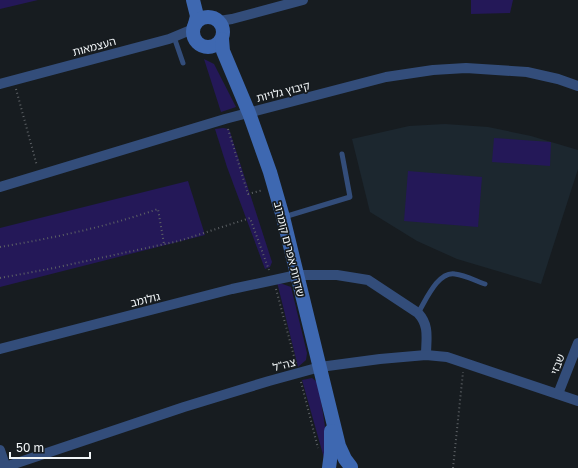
<svg xmlns="http://www.w3.org/2000/svg" width="578" height="468" font-family="'Golos Text','Noto Sans Hebrew',sans-serif">
<rect width="100%" height="100%" fill="#171c20"/>
<!-- built -->
<path fill="#1c272f" d="M445,124L488,127L531,136L578,150V169L541,284L457,259L417,241L370,212L352,139L409,126Z"/>
<!-- green -->
<g fill="#241858">
<path d="M0,0H38L0,9Z"/>
<path d="M471,0H513L510,13L471,14Z"/>
<path d="M204,59L214,64L236,107L221,112Z"/>
<path d="M223,128L229,129L272,262L270,267L265,269L227,167L215,129Z"/>
<path d="M494,138L551,142L550,166L492,162Z"/>
<path d="M408,171L482,177L478,227L404,221Z"/>
<path d="M188,181L205,235L0,287V228Z"/>
<path d="M277,282L291,287L307,353L306,360L298,367Z"/>
<path d="M312,378L318,383C322,410 329,438 326,465L302,380Z"/>
</g>
<g fill="none" stroke-linecap="round" stroke-linejoin="round">
<!-- path -->
<g stroke="#5d6165" stroke-width="2" stroke-dasharray="1 3" stroke-linecap="butt">
<path d="M16,89L37,166"/>
<path d="M228,129L248,194L263,190"/>
<path d="M0,247C53,238 106,227 158,209L164,244"/>
<path d="M0,278L49,269L179,241L250,218L269,270"/>
<path d="M276,289L296,364"/>
<path d="M301,382L318,448"/>
<path d="M453,468L463,372"/>
</g>
<!-- lane -->
<g stroke="#334d7a" stroke-width="5">
<path d="M174,37L183,63"/>
<path d="M284,217L350,197L342,154"/>
<path d="M418,313C426,300 438,271 455,274C465,275 476,281 485,284"/>
</g>
<!-- street -->
<g stroke="#334d7a" stroke-width="10">
<path d="M219,21L232,19L303,0"/>
<path d="M0,84L169,39L193,29"/>
<path d="M0,187L225,119L386,77L433,70L466,68L527,72L558,79L578,86"/>
<path d="M0,349L232,289L297,275H337L368,280L418,313C430,326 426,339 426,355"/>
<path d="M558,394L578,343"/>
<path d="M0,450L6,468"/>
<path d="M2,468L184,407L269,381L320,367L380,359L426,355L447,357L578,401"/>
</g>
<!-- secondary -->
<g stroke="#3e68b1" stroke-width="14">
<path d="M193,0L197,16L195,24"/>
<circle cx="208" cy="32" r="15"/>
<path d="M222,39L223,51L249,113L270,172L283,217L339,446L345,459L351,467"/>
<path d="M329,468L331,453V431"/>
</g>
</g>
<g text-anchor="middle" dominant-baseline="central" stroke-width="3.5" stroke-linejoin="round" paint-order="stroke">
<!-- street labels -->
<g font-size="11" fill="#f2f6f8" stroke="#171c20">
<text transform="translate(94 46) rotate(-15)">העצמאות</text>
<text transform="translate(283 91) rotate(-14)">קיבוץ גלויות</text>
<text transform="translate(290 249) rotate(76)">שדרות אפרים קומרוב</text>
<text transform="translate(145 299) rotate(-14)">גולומב</text>
<text transform="translate(284 364) rotate(-15)">צה"ל</text>
<text transform="translate(557 364) rotate(-69)">שבזי</text>
</g>
</g>
<!-- scale -->
<path d="M10 452v6h80v-6" fill="none" stroke="#f2f6f8" stroke-width="2"/>
<text x="16" y="452" font-size="12" fill="#f2f6f8" stroke="#171c20" stroke-width="3" paint-order="stroke">50 m</text>
</svg>
